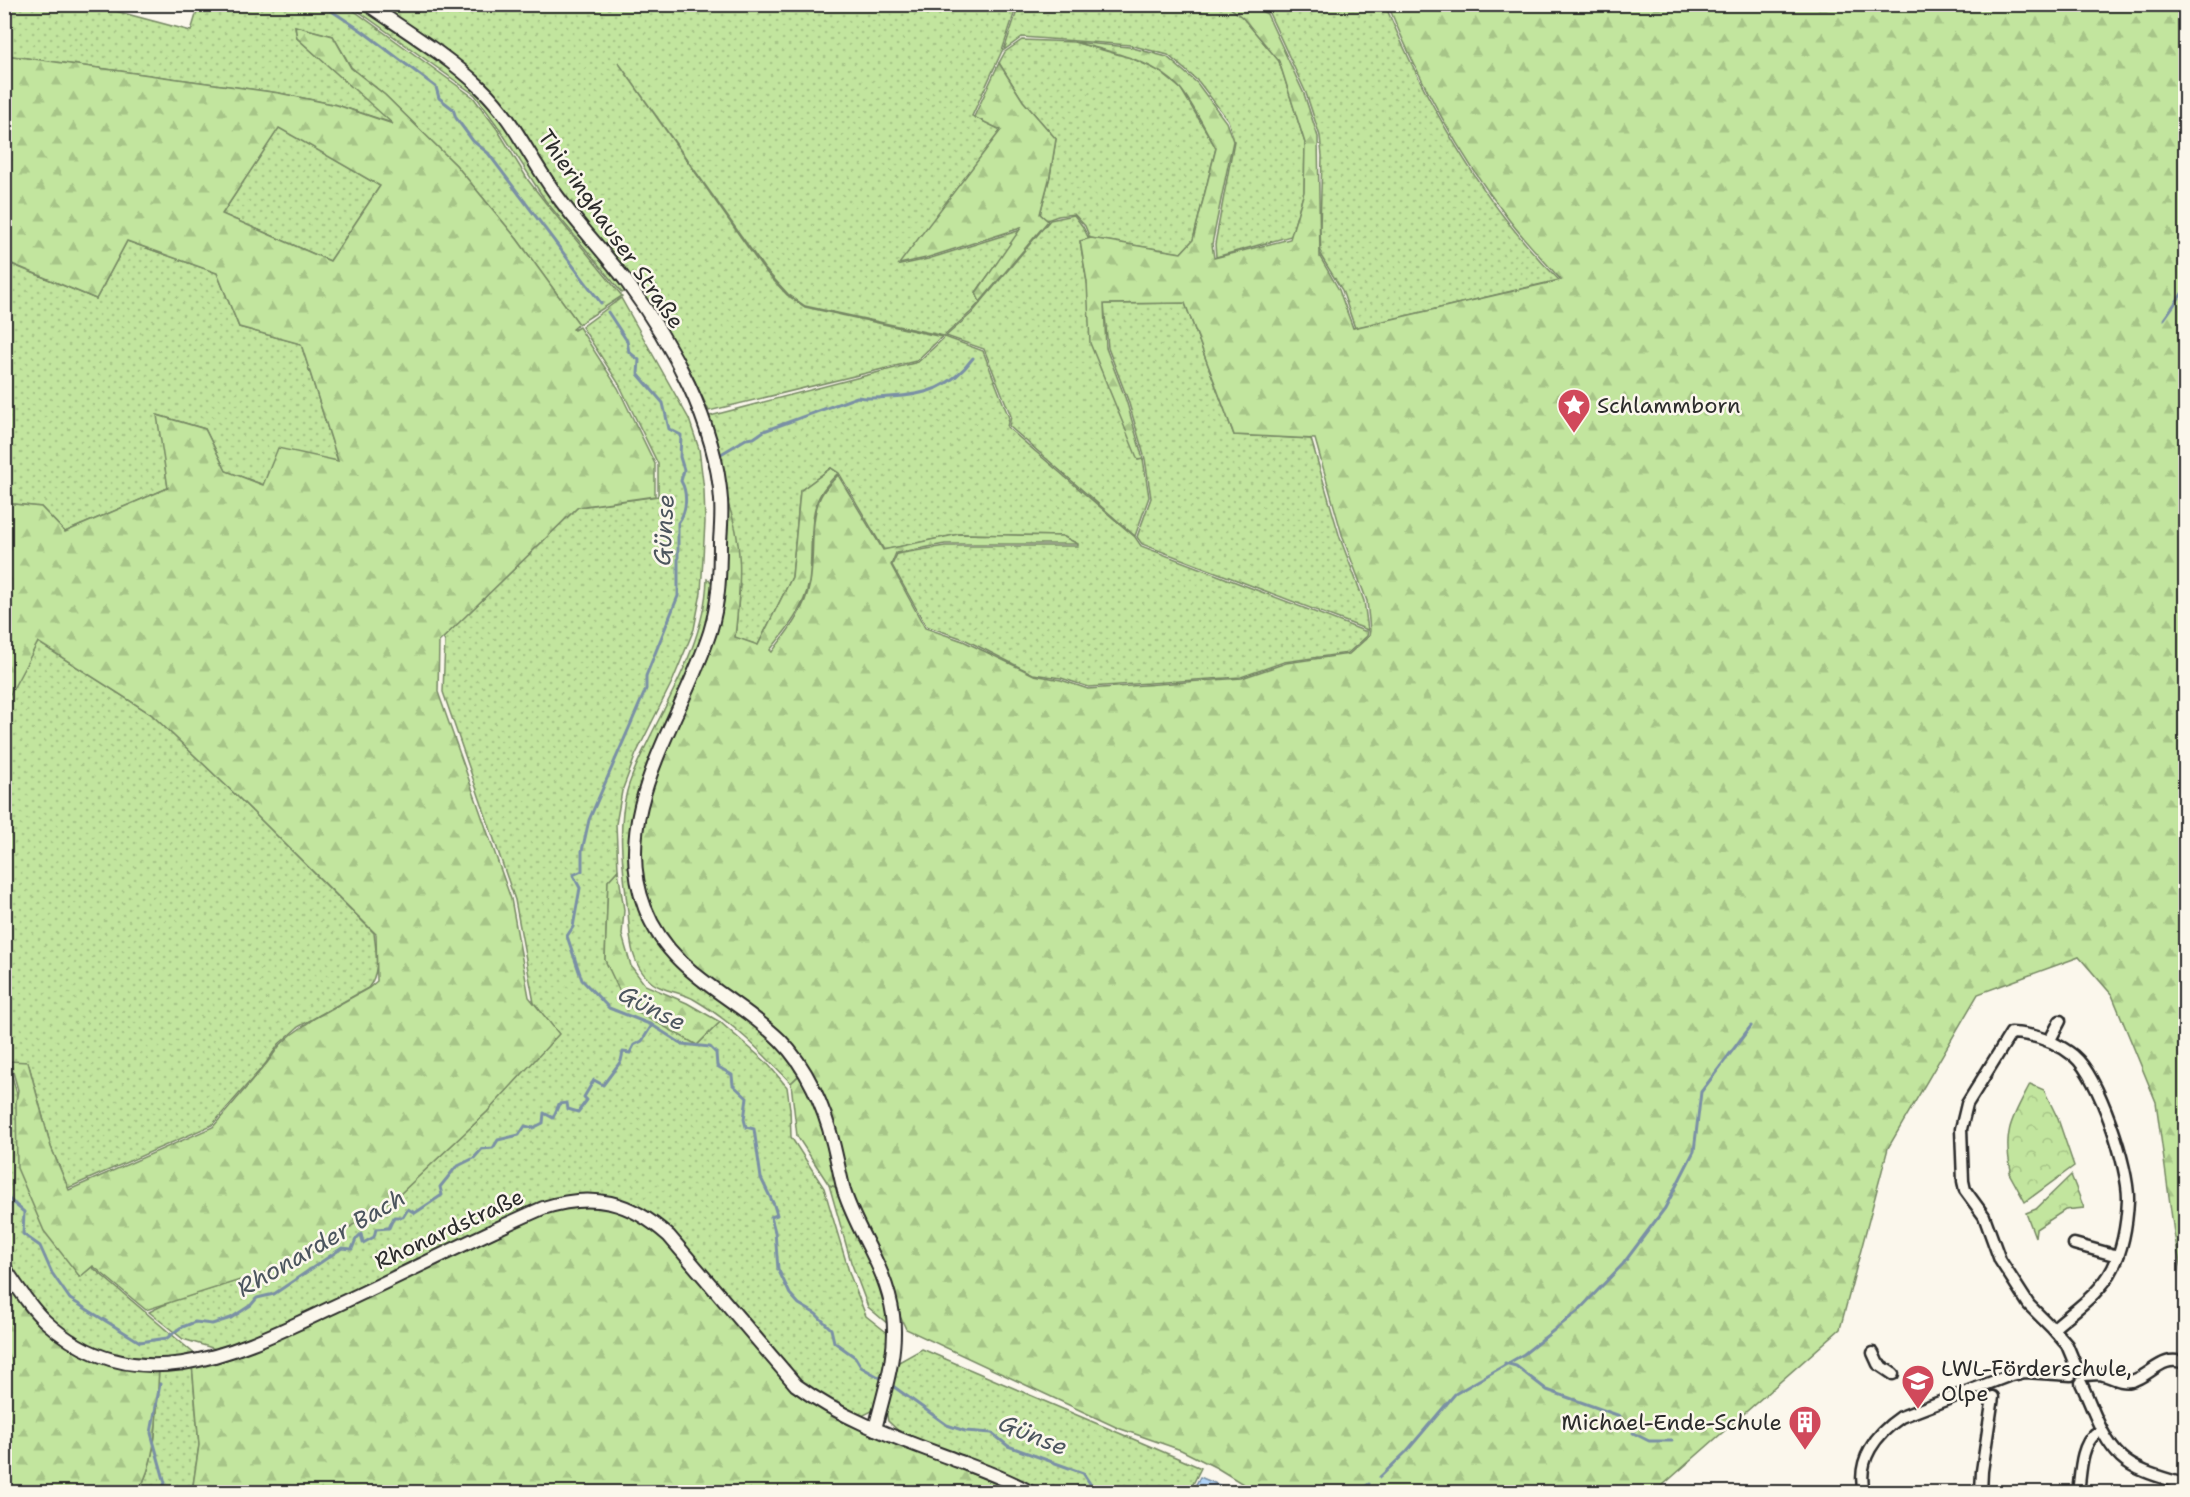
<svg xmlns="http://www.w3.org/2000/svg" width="2190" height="1497" font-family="'Shantell Sans',sans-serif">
<defs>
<pattern id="grass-dots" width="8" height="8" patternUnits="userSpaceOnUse" patternTransform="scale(1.5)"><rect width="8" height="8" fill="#c2e59e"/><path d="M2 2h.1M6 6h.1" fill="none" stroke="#a7c588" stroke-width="1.8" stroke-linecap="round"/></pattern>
<pattern id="forest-firs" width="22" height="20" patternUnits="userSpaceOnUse" patternTransform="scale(1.5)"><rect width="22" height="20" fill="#c2e59e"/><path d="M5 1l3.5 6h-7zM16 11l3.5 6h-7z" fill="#a7c588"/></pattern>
<pattern id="park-crowns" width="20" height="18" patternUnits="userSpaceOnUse" patternTransform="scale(1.5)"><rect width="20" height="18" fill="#c2e59e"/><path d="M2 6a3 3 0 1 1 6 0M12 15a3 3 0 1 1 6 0" fill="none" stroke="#a7c588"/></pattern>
</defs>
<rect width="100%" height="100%" fill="#fbf7ec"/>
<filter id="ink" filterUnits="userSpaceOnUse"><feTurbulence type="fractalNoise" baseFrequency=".0167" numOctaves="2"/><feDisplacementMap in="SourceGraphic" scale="12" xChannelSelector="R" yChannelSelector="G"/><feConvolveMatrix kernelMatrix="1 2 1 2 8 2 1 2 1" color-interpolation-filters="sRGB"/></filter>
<g filter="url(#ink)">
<!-- grass -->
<g fill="url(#grass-dots)" stroke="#768864" stroke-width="1.5">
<path d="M5,5H93L191,31L199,5H346L473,97L497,129L528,180L545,202L622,296L579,324L517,239L456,165L385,95L351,67L333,36L295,26L297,38L395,124L337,105L279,93L5,55Z"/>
<path d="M350,5H361L478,90L492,104L543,186L625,291L622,293L545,200L499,128L475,95Z"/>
<path d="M379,5H1017L1002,51L972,116L1001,130L900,265L928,259L1021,230L976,292L980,302L971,312L944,336L805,306L788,294L764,268L618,62L763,269L787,295L805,307L942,337L916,361L709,411L689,369L672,339L617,260L570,204L515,118L484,82Z"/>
<path d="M1019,5H1227L1243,18L1279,61L1305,143L1304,192L1291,236L1216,257L1215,244L1234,141L1228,120L1199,82L1168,55L1130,45L1022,37L1004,50Z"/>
<path d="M1253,5H1385C1427,104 1482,204 1559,280L1355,328L1342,290L1321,256L1320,229L1322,156L1320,136L1306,93L1269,13Z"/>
<path d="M1022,40L1074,42L1131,58L1159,71L1181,89L1216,148L1193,240L1181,253L1090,238L1085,226L1074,214L1058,216L1047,220L1040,214L1050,176L1056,139L1023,101L999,63L1005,52Z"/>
<path d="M279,127L380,186L330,261L222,214Z"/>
<path d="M1074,215L1083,227L1089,239L1080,241L1087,282L1138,460L1143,459L1149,497L1135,536L1009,426L1011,416L984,349L946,336L972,313L1050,220Z"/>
<path d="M127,241L217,273L239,327L301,344L338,461L264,485L226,471L205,429L158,415L168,488L65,532L41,507L5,503L4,261L96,299Z"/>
<path d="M621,298L689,419L699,449L704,490L705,522L701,593L694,629L673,680L636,754L622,791L616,824L618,870L608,881L605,960L697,1045L720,1022L767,1063L787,1087L790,1109L791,1137L824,1188L850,1275L866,1316L890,1335L887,1363L876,1409L858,1418L824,1400L802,1382L672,1232L597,1196H569L537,1206L222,1351L183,1339L149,1312L172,1301L297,1262L401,1193L487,1112L558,1034L534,1003L515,900L443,692L445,642L443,638L578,507L658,496V464L619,384L582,327Z"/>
<path d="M1185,303L1234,435L1311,439L1340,538L1364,601L1368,630L1142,544L1137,537L1151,498L1145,459L1128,400L1108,348L1104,304Z"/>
<path d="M945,337L983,351L1009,418L1007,427L1135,537L1141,546L1364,631H1368L1367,636L1348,653L1284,662L1241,677L1089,687L1061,678L1033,674L964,639L926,626L892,565L897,554L945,546H1078V544L1062,536L959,534L884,550L839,473L831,468L800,491L792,577L758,645L735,638L740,586L724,495L706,417L918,362Z"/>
<path d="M707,579L715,584L656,938L671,960L688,976L760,1028L784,1052L800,1074L791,1083C762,1052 731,1021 695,1000C682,992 660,991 649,980C627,959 631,932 627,904C623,866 617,829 627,791C632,772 642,754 650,737C675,687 705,636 707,579Z"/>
<path d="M38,642L151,714L238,797L374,933C376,953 381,972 368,988L298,1027L279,1044L266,1063L212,1125L68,1188L51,1147L28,1062H8L17,1094L16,1102L79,1277L92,1267L198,1357L144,1362L96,1350L61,1330L30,1299L5,1261L4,704Z"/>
<path d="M829,1185L838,1188L882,1286L888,1324L868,1307L851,1262Z"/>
<path d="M922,1349L1201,1468L1189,1492H1040L1024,1483L902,1434L888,1421L885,1405L897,1363Z"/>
<path d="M192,1364L199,1445L192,1492H138C159,1458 156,1409 159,1369Z"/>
</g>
<!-- forest -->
<g fill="url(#forest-firs)" stroke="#768864" stroke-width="1.5" fill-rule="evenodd">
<path d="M1227,5H1250L1267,14L1304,94L1318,137L1320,257L1339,290L1353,328L1561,280C1542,258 1521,237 1504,213C1456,150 1418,78 1388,5H2185V1289L2174,1233L2156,1102L2112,995L2079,957L1978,994L1888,1148L1840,1329L1655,1492H1256L1217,1468L1181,1450L1118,1428L906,1329L899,1314L887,1269L849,1190L829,1185L797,1136L791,1083L807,1068L690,968L660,932L639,873L637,839L654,774L713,634L724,495C746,539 740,590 735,637L758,645L792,577L800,491L831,468L838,473C831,480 824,487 820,495C808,516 813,558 809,582C804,609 787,629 770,650L772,652C788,631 805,610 810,583C815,558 809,519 821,496C825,488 832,482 838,475L883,550L959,534L1062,536L1078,544H945L896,553L891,565L925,628L963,641L1034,675L1061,680L1088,689L1242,678L1286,663L1349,654L1369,636L1370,630L1367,601L1343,538L1315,439L1234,435L1185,303L1104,304L1106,348L1126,400L1143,459L1138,460L1090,343L1087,282L1080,241L1091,238L1181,253L1193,240L1216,148C1206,131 1192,102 1180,88C1153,59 1110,52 1074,42L1129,47L1167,57L1197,83L1226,122L1233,141L1212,244L1214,258L1290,239L1304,192L1305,143L1279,61L1243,18Z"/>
<path d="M295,26L333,36L351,68L385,95L456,165L517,239L579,324L573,329L574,330L579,327L618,388L655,464V496L578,507L439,642L438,692L511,899L529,997L559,1034L487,1112L401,1193L297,1262L146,1310L93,1266L80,1277L44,1231L17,1168L16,1102L18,1090L10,1061L28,1062L51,1147L69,1190L213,1127L267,1063L280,1045L291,1035L315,1018L369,988L377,981L376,934L238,797L151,714L38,642L5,704V503L41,507L65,532L168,488L157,415L205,429L226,471L263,485L278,448L338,461L301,344L239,327L217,273L127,241L96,299L5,261V55L279,93L337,105L393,124L297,38ZM279,128L380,186L330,261L222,214Z"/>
<path d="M999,63L1023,101L1056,139L1050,176L1040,214L1048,221L980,302L976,293L1021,228L926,258L899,264L1001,130L974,117Z"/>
<path d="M618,870L624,910L622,935L631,966L645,985L687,1003L720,1022L697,1045L626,1005L605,960L608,881Z"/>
<path d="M571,1202L621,1207L669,1240L792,1389L877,1435L1017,1492H192L199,1445L192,1364L541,1210Z"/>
<path d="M4,1274L57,1335L159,1369C156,1409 159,1458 138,1492H5Z"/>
</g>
<!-- park -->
<g fill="url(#park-crowns)" stroke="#768864" stroke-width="1.5">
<path d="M2030,1084L2044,1090L2058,1119L2074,1166L2025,1202L2009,1173L2011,1170C2002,1131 2013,1117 2030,1084Z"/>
<path d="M2071,1175L2084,1208L2065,1210L2036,1229L2035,1237L2026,1213L2036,1209Z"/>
</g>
<!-- water -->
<path fill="#afd3f7" stroke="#7a90a5" stroke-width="1.5" d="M1200,1477L1224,1487L1222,1492H1192Z"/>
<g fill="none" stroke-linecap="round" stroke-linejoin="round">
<!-- stream -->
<g stroke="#7a90a5" stroke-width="3">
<path d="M321,4L362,31L436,87L439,98L453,109L456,118L473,141L488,153L601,303"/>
<path d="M1863,9V4"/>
<path d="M608,312L627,341L629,352L639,360L638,374L663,403L669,429L681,435L680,457L684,470L681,481C688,493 687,512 678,523V596L646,676V689L589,820L582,851V871L573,875L580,888L573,927L567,936L582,980L609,1008L652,1025L682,1044L710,1047L716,1053L717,1066L732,1075L733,1085L747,1098L744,1119L746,1127L754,1129L761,1178L774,1205L777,1215L771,1217L775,1232L778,1269L790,1294L799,1304L816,1314L831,1329L834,1342L855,1357L861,1367L884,1380"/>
<path d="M2164,319L2186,288"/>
<path d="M721,454L746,439L754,438L764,431L857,397C868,399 879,398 890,397C926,395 951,388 973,358"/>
<path d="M4,1195L24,1212L23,1234L40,1246L52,1273L70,1299L140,1342L167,1338L180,1328L195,1322L212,1324L231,1318L251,1305L257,1298L274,1294L342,1248L352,1249L356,1239L361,1234L363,1243L374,1237L376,1229L389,1228L394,1217H403L408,1209L415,1213L442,1195L440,1187L456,1167L474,1158L482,1149L493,1148L498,1140L519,1135L525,1126L533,1128L543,1123L544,1113L553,1118L559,1104L567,1103L568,1109L578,1112L587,1100L584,1097L594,1080L603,1085L621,1061L623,1052L630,1053L634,1045L642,1041L652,1025"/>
<path d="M1505,1363L1516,1366L1547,1390L1620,1416"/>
<path d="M890,1384L947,1425L965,1431L992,1433L1008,1446L1083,1473L1091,1485L1099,1492"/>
<path d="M1633,1433L1649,1441H1672"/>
<path d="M1380,1477L1406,1452L1455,1394L1524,1354L1578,1311L1623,1264L1665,1208L1694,1151L1701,1092L1751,1026"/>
<path d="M160,1492L165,1483L151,1433L160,1384"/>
<path d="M1107,1492L1111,1486L1125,1492"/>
<path d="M1357,1492L1369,1484"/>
</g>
<!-- minor casing -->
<g stroke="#2b2b2b" stroke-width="15">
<g id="minor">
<path d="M2050,1040L2060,1021"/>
<path d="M2074,1244L2118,1256"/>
<path d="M2053,1329L2029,1305L2000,1260L1984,1216L1965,1190L1963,1181L1961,1129L1967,1104L2011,1033C2035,1034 2055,1041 2074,1056C2099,1077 2129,1168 2128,1200C2127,1222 2123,1248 2113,1268C2101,1293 2073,1311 2053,1329L2067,1345L2077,1369"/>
<path d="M1873,1353L1878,1364L1893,1374"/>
<path d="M2085,1375C2089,1375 2094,1374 2099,1374C2109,1375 2120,1384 2131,1381C2150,1377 2163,1352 2186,1364"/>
<path d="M2081,1383C2093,1408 2101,1438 2121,1457C2137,1472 2165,1478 2186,1485"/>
<path d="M1864,1492C1856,1460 1876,1434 1901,1417L2008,1376L2025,1372L2071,1375"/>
<path d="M1981,1492L1982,1471L1993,1397"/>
<path d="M2078,1492C2081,1474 2080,1447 2095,1434"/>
</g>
</g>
<!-- tertiary casing -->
<g stroke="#2b2b2b" stroke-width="16">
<g id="tertiary">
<path d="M367,4C406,31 448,56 481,88C514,119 531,161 558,197C579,226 604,252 626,281C671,342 716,423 721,500C722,513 721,528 720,541C720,572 719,603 710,632C682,720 608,813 645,908C671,975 733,994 780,1040C807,1067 824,1107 833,1143C837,1159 840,1175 844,1191C858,1235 886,1266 893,1315C898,1353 884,1392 875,1429"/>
<path d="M4,1267C17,1286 29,1306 45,1321C138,1407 243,1349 337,1305C406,1273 474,1238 543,1208C593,1192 630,1201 669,1236L796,1385C845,1421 902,1440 958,1461C982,1470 1007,1479 1030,1492"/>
</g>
</g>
<!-- minor -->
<use href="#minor" stroke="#fbf7ec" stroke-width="10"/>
<!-- tertiary -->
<use href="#tertiary" stroke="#fbf7ec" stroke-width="12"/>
</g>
</g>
<!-- icons -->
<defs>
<g id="sight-pin" transform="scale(1.725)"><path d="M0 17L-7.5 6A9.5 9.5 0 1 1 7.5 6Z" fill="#d1495b" stroke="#fbf7ec"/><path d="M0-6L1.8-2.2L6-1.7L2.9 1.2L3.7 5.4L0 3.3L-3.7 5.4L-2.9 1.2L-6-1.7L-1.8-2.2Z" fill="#fff"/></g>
<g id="school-pin" transform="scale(1.725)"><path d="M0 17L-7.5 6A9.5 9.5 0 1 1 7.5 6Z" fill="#d1495b" stroke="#fbf7ec"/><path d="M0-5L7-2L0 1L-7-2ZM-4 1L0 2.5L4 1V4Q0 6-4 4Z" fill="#fff"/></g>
<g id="building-pin" transform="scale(1.725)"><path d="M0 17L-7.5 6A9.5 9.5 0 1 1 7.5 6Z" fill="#d1495b" stroke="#fbf7ec"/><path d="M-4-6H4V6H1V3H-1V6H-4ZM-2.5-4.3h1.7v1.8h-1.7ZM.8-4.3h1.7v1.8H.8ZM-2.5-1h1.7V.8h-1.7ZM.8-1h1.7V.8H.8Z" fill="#fff"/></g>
</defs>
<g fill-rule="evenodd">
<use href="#sight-pin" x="1574" y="405"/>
<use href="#school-pin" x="1918" y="1381"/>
<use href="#building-pin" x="1805" y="1422"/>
</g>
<g text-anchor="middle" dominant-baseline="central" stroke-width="5" stroke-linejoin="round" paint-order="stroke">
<!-- street labels -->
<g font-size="22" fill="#2b2b2b" stroke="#fbf7ec">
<text transform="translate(611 229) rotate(55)">Thieringhauser Straße</text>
<text transform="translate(449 1229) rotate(-25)">Rhonardstraße</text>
</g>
<!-- poi labels -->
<g font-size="22" fill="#2b2b2b" stroke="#fbf7ec" text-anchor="start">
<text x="1597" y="405">Schlammborn</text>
<text x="1941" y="1368">LWL-Förderschule,<tspan x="1941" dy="25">Olpe</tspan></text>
<text x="1782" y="1422" text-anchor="end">Michael-Ende-Schule</text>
</g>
<!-- water labels -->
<g font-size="24" font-style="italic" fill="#4c555e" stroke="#fbf7ec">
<text transform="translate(664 530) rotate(-87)">Günse</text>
<text transform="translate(652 1008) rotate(27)">Günse</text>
<text transform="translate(321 1243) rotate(-30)">Rhonarder Bach</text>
<text transform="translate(1033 1435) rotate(22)">Günse</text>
</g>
</g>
<!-- margin -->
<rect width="2190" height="1497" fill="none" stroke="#fbf7ec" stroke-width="24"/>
<rect x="12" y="12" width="2166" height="1473" fill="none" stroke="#2b2b2b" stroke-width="2" filter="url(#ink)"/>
</svg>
